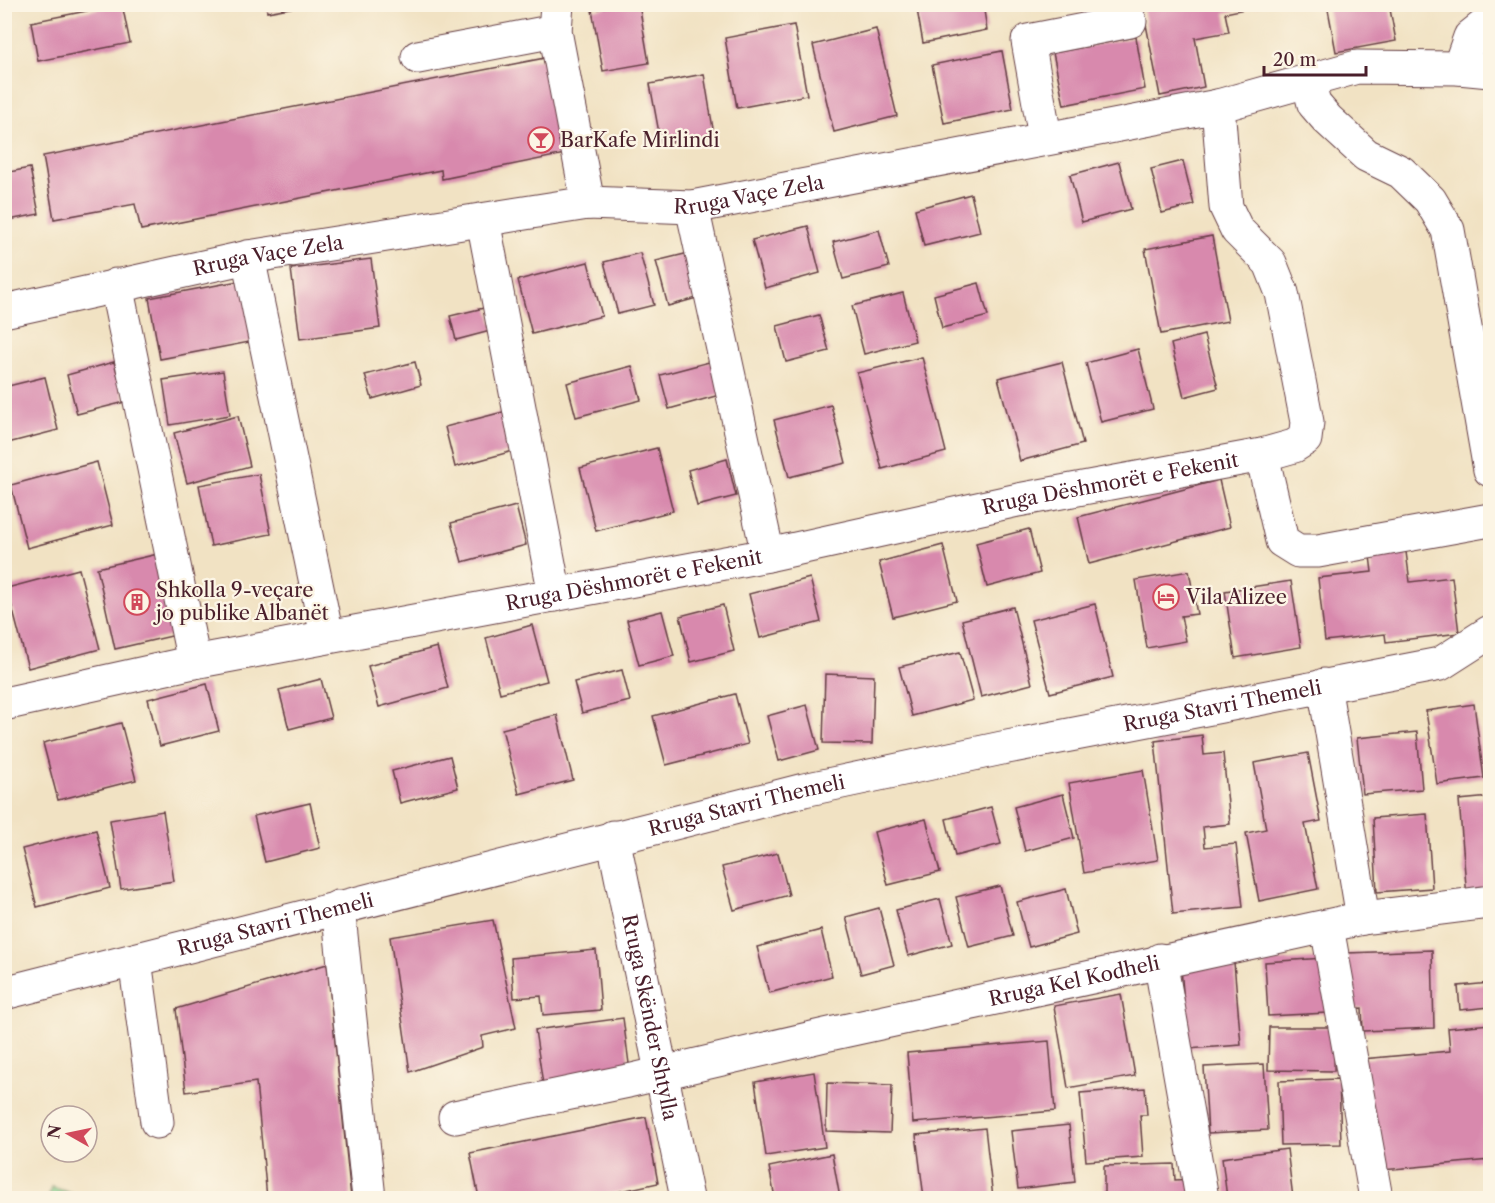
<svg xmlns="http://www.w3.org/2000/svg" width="1495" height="1203" font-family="'Libre Caslon Text',serif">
<rect width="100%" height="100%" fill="#fcf5e5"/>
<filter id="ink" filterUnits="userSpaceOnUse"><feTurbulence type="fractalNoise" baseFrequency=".0167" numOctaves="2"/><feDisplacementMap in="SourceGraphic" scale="12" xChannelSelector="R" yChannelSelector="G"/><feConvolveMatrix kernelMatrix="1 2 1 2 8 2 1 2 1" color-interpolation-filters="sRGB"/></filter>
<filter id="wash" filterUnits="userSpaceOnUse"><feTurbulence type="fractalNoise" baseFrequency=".008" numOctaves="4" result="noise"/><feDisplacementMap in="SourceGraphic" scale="24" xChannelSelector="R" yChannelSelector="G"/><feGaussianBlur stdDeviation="1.35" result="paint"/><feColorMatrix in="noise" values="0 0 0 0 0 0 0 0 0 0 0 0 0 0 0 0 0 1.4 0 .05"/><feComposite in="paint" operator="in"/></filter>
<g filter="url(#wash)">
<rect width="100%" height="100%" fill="#f1e2c3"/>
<!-- green -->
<path fill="#82ca86" stroke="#667458" stroke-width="1.5" d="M52,1187L85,1198H48Z"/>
<g id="blocks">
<!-- building -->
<g fill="#d889ad">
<path d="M122,4L130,43L38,61L31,22Z"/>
<path d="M266,4H300V6L267,12Z"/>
<path d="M621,4H639L649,63L603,71L592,10Z"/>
<path d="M916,4H983L987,30L923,43Z"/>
<path d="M1142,4H1260V6L1225,13L1229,32L1195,38L1204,87L1160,96Z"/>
<path d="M1327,4H1389L1396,41L1336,52Z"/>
<path d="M794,25L807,95L737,108L725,38Z"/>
<path d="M876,29L897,116L834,132L813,45Z"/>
<path d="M1136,37L1145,89L1064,105L1053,53Z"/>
<path d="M1002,51L1013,109L944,123L932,65Z"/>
<path d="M545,58L565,154L442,179L441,170L141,230L135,204L54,219L43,156Z"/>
<path d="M704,74L714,135L661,144L650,84Z"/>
<path d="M1183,161L1194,205L1162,213L1151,169Z"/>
<path d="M1119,162L1131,209L1082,222L1070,175Z"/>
<path d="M30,168L39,214L4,221V173Z"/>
<path d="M971,194L980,232L924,246L915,209Z"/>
<path d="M808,226L820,273L765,288L752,240Z"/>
<path d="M879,230L889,267L843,279L833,242Z"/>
<path d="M1212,236L1228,321L1161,334L1145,249Z"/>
<path d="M693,252L704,296L668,306L656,261Z"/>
<path d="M640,253L654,305L618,314L604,262Z"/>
<path d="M371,259L380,328L300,339L291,269Z"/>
<path d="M588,262L602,316L532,334L518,280Z"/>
<path d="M244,280L255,341L160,359L149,298Z"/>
<path d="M979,283L988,316L942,328L934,295Z"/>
<path d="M903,293L915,341L864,354L852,306Z"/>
<path d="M488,307L494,330L456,340L450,316Z"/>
<path d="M819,315L829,351L786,362L777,326Z"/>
<path d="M1204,335L1218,388L1184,397L1171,344Z"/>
<path d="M1138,349L1153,409L1101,422L1086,363Z"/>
<path d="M922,357L946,452L882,469L857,373Z"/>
<path d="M713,361L723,394L669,409L660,375Z"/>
<path d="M114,362L125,402L77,414L67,375Z"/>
<path d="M415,362L421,385L372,399L365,375Z"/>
<path d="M1062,362L1083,444L1020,461L998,378Z"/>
<path d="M632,366L641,400L576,417L567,383Z"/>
<path d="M223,371L230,415L170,425L163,380Z"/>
<path d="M45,377L58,430L4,444V387Z"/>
<path d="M831,405L846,463L789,477L774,420Z"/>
<path d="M503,412L513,451L455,467L445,427Z"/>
<path d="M238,416L250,466L187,483L174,433Z"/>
<path d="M657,448L673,511L596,531L580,468Z"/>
<path d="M727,459L736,496L697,506L688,470Z"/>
<path d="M97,462L113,525L27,548L11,485Z"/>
<path d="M259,474L271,534L211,546L199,485Z"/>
<path d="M1219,480L1230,527L1089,564L1078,517Z"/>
<path d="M516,506L526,545L462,562L451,523Z"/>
<path d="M1029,529L1040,573L987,587L976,543Z"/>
<path d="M943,545L957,601L893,617L879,562Z"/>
<path d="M1406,552L1410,582L1452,577L1459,633L1386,642L1385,634L1325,641L1318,578L1372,572L1370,556Z"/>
<path d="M158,554L176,635L115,649L97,568Z"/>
<path d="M79,569L100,649L28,668L7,588Z"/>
<path d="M1189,571L1197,614L1181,616L1186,641L1147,648L1136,580Z"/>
<path d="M810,578L821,622L760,638L749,594Z"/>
<path d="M1291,581L1301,647L1235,658L1225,591Z"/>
<path d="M1095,604L1113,677L1050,693L1031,620Z"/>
<path d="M723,605L734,651L691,662L680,616Z"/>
<path d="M1013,607L1032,684L981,697L962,620Z"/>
<path d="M662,611L674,656L639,665L627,620Z"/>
<path d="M532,625L547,681L500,693L486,638Z"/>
<path d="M437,647L448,688L379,707L368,666Z"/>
<path d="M960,652L973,700L912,716L899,667Z"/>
<path d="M622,670L630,701L582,713L574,682Z"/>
<path d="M825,674L874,676L872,744L823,743Z"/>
<path d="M321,679L331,718L289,729L279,690Z"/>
<path d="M207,684L219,731L160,746L148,699Z"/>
<path d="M735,694L748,744L666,765L653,716Z"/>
<path d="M1474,704L1484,778L1437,784L1426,711Z"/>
<path d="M807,705L819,750L779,761L767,716Z"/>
<path d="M557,715L573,780L519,794L502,729Z"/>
<path d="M121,723L136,780L58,800L43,743Z"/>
<path d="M1417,732L1422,789L1363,794L1357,738Z"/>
<path d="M1202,735L1204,755L1223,753L1230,824L1203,827L1205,847L1236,844L1243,907L1173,914L1155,741Z"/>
<path d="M1308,753L1321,821L1305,824L1318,889L1259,901L1246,833L1266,829L1254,763Z"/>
<path d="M450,756L458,788L400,803L392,771Z"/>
<path d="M1143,770L1158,860L1084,873L1069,783Z"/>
<path d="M1063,794L1074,838L1025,851L1014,807Z"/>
<path d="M1490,797V896L1467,898L1459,800Z"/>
<path d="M310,803L320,848L265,862L254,816Z"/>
<path d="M991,807L1001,844L955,856L946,819Z"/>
<path d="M163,811L174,881L121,889L110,820Z"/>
<path d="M1427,814L1432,888L1377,892L1373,818Z"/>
<path d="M926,819L940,872L888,885L874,832Z"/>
<path d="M96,830L110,888L37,907L22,849Z"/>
<path d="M778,853L789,895L734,910L722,867Z"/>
<path d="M1000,886L1013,936L969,947L956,897Z"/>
<path d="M1066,889L1077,934L1029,947L1017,902Z"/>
<path d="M940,899L952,944L908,956L896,910Z"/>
<path d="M879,908L894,965L861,974L846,917Z"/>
<path d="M493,920L516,1028L482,1036L483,1047L410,1072L390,937Z"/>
<path d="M821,930L832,976L769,993L757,947Z"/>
<path d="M596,950L601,1010L543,1015L541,996L514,998L511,958Z"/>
<path d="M1432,950L1434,1028L1363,1031L1362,1008L1349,1009L1347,953Z"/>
<path d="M1324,958L1327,1013L1268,1016L1265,962Z"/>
<path d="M1234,962L1241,1045L1188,1049L1181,968Z"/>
<path d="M327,964L351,1198H267L256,1082L186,1092L176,1009Z"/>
<path d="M1490,983V1007L1460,1010L1458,986Z"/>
<path d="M1121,994L1135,1076L1068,1088L1054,1006Z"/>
<path d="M623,1018L631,1079L544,1091L535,1030Z"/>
<path d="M1490,1024V1160L1372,1171L1362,1059L1450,1051L1448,1028Z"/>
<path d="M1269,1027H1335L1334,1071L1268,1070Z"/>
<path d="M1049,1041L1055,1111L913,1123L907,1053Z"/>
<path d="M1264,1064L1268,1130L1208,1133L1204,1067Z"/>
<path d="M814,1072L825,1147L766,1156L755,1082Z"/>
<path d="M1339,1079L1341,1144L1281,1145L1279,1081Z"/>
<path d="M827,1083L892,1085L890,1133L826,1131Z"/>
<path d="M1145,1088L1147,1115H1140L1143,1157L1086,1161L1080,1093Z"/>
<path d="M646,1117L658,1183L590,1198H479L470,1153Z"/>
<path d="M1069,1125L1075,1182L1018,1189L1011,1131Z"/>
<path d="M985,1128L993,1198H924L916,1135Z"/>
<path d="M1287,1149L1293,1198H1227L1222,1158Z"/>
<path d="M832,1154L840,1198H775L769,1167Z"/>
<path d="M1174,1164L1175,1180L1193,1179V1198H1104V1166Z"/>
</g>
</g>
</g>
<g filter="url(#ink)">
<use href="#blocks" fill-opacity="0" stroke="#633c42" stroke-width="1.5"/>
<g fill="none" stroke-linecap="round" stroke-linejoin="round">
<!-- minor casing -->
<g stroke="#633c42" stroke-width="35">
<g id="minor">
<path d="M557,4L555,31L588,203"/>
<path d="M418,57L555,31"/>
<path d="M1459,68L1470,37L1490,21"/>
<path d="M1308,81L1314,104L1327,119L1366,155L1401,172L1430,200L1448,230L1490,470"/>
<path d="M1045,137L1028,41L1130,21"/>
<path d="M692,207L768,555"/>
<path d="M483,220L555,595"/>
<path d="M248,257L327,636"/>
<path d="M116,285L194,662"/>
<path id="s1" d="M4,311L248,257L588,203L692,207L1218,106L1357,67L1459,68L1490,71"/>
<path d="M1262,455L1282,541L1298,551H1318L1490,520"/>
<path d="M1324,685L1363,918"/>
<path id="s2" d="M4,704L194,662L768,555L1018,500L1262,455L1294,446L1305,439L1307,422L1282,293L1270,263L1237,230L1226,207L1218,106"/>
<path id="s3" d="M613,837L687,1198"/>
<path d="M338,907L369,1198"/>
<path d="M1327,927L1376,1198"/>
<path d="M135,960L157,1122"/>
<path d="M1160,960L1202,1198"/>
<path id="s4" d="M4,993L804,790L1002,748L1440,664L1490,632"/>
<path id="s5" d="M455,1117L628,1081L825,1035L1363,918L1490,902"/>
</g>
</g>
<!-- minor -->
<use href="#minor" stroke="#fff" stroke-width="33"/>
</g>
</g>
<!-- icons -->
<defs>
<g id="bar-ring" transform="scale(1.35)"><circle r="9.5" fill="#fcf5e5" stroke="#d1495b" stroke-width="1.5"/><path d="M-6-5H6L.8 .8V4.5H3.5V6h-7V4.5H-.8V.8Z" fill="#d1495b"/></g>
<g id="hotel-ring" transform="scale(1.35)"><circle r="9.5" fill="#fcf5e5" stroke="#d1495b" stroke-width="1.5"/><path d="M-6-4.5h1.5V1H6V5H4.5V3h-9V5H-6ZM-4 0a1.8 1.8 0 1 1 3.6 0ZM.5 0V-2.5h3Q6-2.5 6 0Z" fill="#d1495b"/></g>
<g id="building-ring" transform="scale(1.35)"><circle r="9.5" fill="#fcf5e5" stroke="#d1495b" stroke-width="1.5"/><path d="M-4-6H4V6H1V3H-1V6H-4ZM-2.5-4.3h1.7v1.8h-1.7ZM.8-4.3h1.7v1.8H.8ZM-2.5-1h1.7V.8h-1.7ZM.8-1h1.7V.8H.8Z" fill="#d1495b"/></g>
</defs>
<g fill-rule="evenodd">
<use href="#bar-ring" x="541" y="140"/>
<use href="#hotel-ring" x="1166" y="597"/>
<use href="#building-ring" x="137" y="602"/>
</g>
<g text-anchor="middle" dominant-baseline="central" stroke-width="4.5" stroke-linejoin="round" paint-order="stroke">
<!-- poi labels -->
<g font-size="20" fill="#4a1f2b" stroke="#fcf5e5" text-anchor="start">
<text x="560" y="140">BarKafe Mirlindi</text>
<text x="156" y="590">Shkolla 9-veçare<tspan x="156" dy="23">jo publike Albanët</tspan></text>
<text x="1186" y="597">Vila Alizee</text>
</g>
<!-- street labels -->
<g font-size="20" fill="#4a1f2b" stroke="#fcf5e5">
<text stroke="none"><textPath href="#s1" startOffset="756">Rruga Vaçe Zela</textPath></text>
<text stroke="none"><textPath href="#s1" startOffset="270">Rruga Vaçe Zela</textPath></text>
<text stroke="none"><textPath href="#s2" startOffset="1128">Rruga Dëshmorët e Fekenit</textPath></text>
<text stroke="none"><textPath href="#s2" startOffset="642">Rruga Dëshmorët e Fekenit</textPath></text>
<text stroke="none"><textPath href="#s4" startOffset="1252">Rruga Stavri Themeli</textPath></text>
<text stroke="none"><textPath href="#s4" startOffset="766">Rruga Stavri Themeli</textPath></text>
<text stroke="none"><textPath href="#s4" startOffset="280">Rruga Stavri Themeli</textPath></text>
<text stroke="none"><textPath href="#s5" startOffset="634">Rruga Kel Kodheli</textPath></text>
<text stroke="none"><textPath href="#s3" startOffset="184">Rruga Skënder Shtylla</textPath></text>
</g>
</g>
<!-- margin -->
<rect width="1495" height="1203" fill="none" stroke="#fcf5e5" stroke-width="24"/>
<!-- north arrow -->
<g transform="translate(69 1134) rotate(279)"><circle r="28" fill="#fcf5e5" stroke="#b59f9b" stroke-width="1.5"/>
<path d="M0-4.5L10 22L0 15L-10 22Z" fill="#d1495b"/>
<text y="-9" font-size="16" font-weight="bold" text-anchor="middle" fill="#4a1f2b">N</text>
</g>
<!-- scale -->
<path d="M1264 66v9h102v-9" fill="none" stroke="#4a1f2b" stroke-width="3"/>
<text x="1273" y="66" font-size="18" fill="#4a1f2b" stroke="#fcf5e5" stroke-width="4.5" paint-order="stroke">20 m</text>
</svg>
